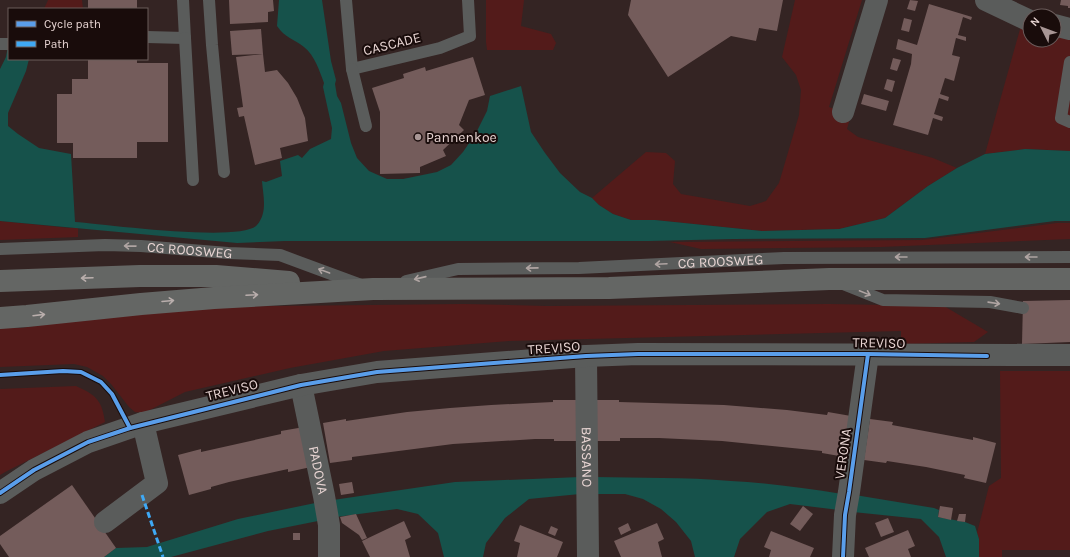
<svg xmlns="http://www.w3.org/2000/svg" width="1070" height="557" font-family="Karla,sans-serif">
<rect width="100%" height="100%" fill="#342423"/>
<!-- green -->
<g fill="#531b1a">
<path d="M48,0H82L83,9H44Z"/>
<path d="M486,0H524L521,26L551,34L556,43L553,50H487L486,42Z"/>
<path d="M795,0H862L829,107L851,115L847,129L858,137L933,158L957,168L928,186L885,218L839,229L762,231L655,220H631L613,214L599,205L592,198L646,152L666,153L675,161L673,184L681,194L750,206L766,201L779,183L799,115L801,90L796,75L782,57Z"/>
<path d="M1022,22L1030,24V40H1054V31L1070,35V151L1025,149L985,154Z"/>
<path d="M0,221L69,228L78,227V237L0,240Z"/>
<path d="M1057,223H1070V239L881,247L701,249L670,242L922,240Z"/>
<path d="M464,304L547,306L829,304L944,306L988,332L974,342L901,344V331L509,341L384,351L290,368L185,392L144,413L135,412L129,407L111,384L103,376L87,367L74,364L0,367V327L21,328L85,318L198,307Z"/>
<path d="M1000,371H1070V550H1002V557H979V539L977,533L989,486L1001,478Z"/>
<path d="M76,386C96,395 102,400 105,422L7,471L0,475V389Z"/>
</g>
<!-- water -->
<g fill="#16524b">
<path d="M279,0H322L331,61L336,80L335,84L337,96L341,103L351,143L357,158L369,171L387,179H403L437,172L451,165L463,152L476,133L487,111L490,96L521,86L531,132L545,153L560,173L580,192L592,198L599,205L613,214L631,220H655L762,231L839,229L885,218L928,186L957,168L985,154L1025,149L1070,151V221H1055L925,238L734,239L649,241H285L237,243L0,221V69L6,57L9,40V59H29L26,71L8,113V126L18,134L39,148L71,154L75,222C103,224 242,243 257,225C268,212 263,195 262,181L266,182L282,176L280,161L298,155L302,158L310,149L331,139L332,128L323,87L324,83C319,70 315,56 304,47C294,39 285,38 277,26Z"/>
<path d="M580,477V494L529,499L505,518L486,543L483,557H444L438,533L418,514L397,509L336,517L333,500L455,482Z"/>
<path d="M594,477C639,478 685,477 731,481C768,483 805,488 842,494L839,510L790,504L767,512L740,539L734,557H695L691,541L676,522L661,509L643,499L625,494H594Z"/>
<path d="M855,495L934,508L939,510L938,517L965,522L975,526L979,539V557H946L939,537L921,519L853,512Z"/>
<path d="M320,502L323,520L268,531L171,557H104L116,548L147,547L238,519Z"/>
</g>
<!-- building -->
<g fill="#745c5b">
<rect x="88" y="0" width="49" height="9"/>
<path d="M229,0H273L274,11L268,12V22L230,24Z"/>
<path d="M631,0H783L777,31L759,28L756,41L731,36L668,77L628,15Z"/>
<path d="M910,0L918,1L915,11L907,9Z"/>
<path d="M1061,0H1070V8H1068V6L1060,5Z"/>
<path d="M929,4L972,17L971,20L963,17L958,35L966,37V41L956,38L952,55L960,57L954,81L945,78L940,94L949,97L948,101L939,98L934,114L943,117L942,121L933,118L928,135L893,125L911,64L912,54L896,49L898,39L917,45Z"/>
<path d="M904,18L912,20L909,32L901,30Z"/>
<path d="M261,29L263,54L232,55L230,31Z"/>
<path d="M263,54L265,72L277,70L288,83L297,98L305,118L308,141L280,148L282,158L255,165L244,116L239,117L237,108L243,107L236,57Z"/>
<path d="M473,57L485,95L469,100L459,125L464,130L443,150L446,156L420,167V173L380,174V112L372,88L404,78L403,74L425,67L426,71Z"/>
<path d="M893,58L901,60L897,71L890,69Z"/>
<path d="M88,59H137V63H168V142H137V158H73V143H57V94H72V79H88Z"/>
<path d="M887,79L895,81L892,92L884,89Z"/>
<path d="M864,94L889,101L886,111L861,104Z"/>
<path d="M1070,300V342L1022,344L1023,301Z"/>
<path d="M553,400H576V441H554V439H535L453,444L352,457V460L330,463L323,423L346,419V421L407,412L450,408L491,405L553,402Z"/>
<path d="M596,400H619V402L724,405L787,410L827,415L828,412L851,416L845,457L822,453V451L722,441L659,438H620V441H597Z"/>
<path d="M870,419L893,422L892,425L973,440V437L996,443L986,483L964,478L965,475L926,467L887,461L886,463L864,460Z"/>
<path d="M304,427L311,467L288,472V469L229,482L211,487V489L189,495L178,455L201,449V452L281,434V431Z"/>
<path d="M352,482L354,493L341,495L339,484Z"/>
<path d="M72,485L116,548L104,557H9L0,544V536Z"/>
<path d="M803,506L813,514L800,531L790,524Z"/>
<path d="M940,506L953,508L951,520L938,517Z"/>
<path d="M356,514L367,538L362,540L359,535L342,523L340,517Z"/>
<path d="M959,514H966L965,522L957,521Z"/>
<path d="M888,518L894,532L881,537L875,523Z"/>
<path d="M404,521L411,537L405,540L410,557H370L362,541Z"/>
<path d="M628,523L631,530L621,535L618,528Z"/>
<path d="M657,523L664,539L658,542L662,557H621L614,541Z"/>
<path d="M520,525L563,542L557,557H517L520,543L514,541Z"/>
<path d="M551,526L558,529L555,536L548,533Z"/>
<path d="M908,530L915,546L908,549L911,557H869L865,548Z"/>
<path d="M771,531L814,548L810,557H769L771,550L764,547Z"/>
<rect x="293" y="533" width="7" height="7"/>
</g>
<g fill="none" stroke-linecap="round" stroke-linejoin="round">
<!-- service -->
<g stroke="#5a5c5b" stroke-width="12">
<path d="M209,0L212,45L224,172"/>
<path d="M346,0L352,69L440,48L470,36L468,0"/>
<path d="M147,37L185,38L183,0"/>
<path d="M185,38L193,180"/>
<path d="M0,44H9"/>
<path d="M1070,62L1061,118L1070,122"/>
<path d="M352,69L366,126"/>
<path id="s1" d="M0,249L105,245L141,246L228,253L280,255L361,285"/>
<path id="s2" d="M406,281L458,269L579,268L784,258L1070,257"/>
<path d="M843,284L883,300L990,302L1023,308"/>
</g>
<!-- minor -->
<g stroke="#5a5c5b" stroke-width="22">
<path d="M986,0L1030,21"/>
<path d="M1054,25L1070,29"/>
<path d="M843,112L877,0"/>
<path id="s3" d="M586,356L588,557"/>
<path id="s4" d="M301,385L324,496L329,525V557"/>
<path d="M0,493L34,470L88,442L143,423L301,385L377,372L586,356L638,354L1070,355"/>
<path d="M105,522L157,483L143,423"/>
<path d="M843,557L845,515L849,492L868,354"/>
</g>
<!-- primary -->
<g stroke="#646664" stroke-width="22">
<path d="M0,281L140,276H216L289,282"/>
<path d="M0,318L27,316L141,304L214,298L373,289L609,288L829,279H1070"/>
</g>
<!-- quiet -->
<path stroke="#3fa9f5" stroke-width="3" stroke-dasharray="6 3" stroke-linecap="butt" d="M142,495L163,557"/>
<!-- cycleway casing -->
<g stroke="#190c0b" stroke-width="6">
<g id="cycleway">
<path d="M0,375L63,371L81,372L101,382L112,394L130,428"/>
<path d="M0,493L34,470L88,442L130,428L301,385L377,372L586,356L638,354H868L987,356"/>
<path d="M843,557L845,515L849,492L868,354"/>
</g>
</g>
<!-- cycleway -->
<use href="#cycleway" stroke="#5a9eea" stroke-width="4"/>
</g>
<!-- one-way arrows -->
<defs><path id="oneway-shaft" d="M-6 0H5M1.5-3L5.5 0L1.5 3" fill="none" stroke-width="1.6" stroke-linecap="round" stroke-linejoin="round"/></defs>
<g stroke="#afa4a2">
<use href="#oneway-shaft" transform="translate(130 246) rotate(-179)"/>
<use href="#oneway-shaft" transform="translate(901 257) rotate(180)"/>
<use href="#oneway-shaft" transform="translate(1031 257) rotate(180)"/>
<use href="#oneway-shaft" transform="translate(661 264) rotate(177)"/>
<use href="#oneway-shaft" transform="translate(532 268) rotate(179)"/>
<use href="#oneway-shaft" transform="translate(324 271) rotate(-160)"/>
<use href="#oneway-shaft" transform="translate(420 278) rotate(167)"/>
<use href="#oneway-shaft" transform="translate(865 293) rotate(22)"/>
<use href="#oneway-shaft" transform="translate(994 303) rotate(8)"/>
</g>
<g stroke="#b9aeac">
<use href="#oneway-shaft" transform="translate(87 278) rotate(178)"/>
<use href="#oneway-shaft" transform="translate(252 295) rotate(-3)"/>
<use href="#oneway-shaft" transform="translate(168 301) rotate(-5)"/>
<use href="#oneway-shaft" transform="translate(39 315) rotate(-7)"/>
</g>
<!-- markers -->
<circle fill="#a89695" stroke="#190c0b" stroke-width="1.5" cx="418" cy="137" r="4"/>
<g text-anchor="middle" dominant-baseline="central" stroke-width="4" stroke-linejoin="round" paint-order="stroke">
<!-- street labels -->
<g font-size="14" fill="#e7d4d2" stroke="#190c0b">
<text transform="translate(392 44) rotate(-14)">CASCADE</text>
<text stroke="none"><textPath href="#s1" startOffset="190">CG ROOSWEG</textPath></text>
<text stroke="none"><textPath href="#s2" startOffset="316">CG ROOSWEG</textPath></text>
<text transform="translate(879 343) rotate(1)">TREVISO</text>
<text transform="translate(554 348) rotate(-4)">TREVISO</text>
<text transform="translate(232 390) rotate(-14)">TREVISO</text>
<text transform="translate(843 454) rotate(-82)">VERONA</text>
<text stroke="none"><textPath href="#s3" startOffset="101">BASSANO</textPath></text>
<text stroke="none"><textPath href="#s4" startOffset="87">PADOVA</textPath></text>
</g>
<!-- poi labels -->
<g font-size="14" fill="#e7d4d2" stroke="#190c0b" text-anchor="start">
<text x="426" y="137">Pannenkoe</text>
</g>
</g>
<!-- legend -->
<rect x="8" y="8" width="140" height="52" fill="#190c0b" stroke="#6b5c5b"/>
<rect x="16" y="21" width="20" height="6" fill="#5a9eea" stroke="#6b5c5b"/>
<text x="44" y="28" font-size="12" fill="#e7d4d2">Cycle path</text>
<rect x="16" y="41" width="20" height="6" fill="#3fa9f5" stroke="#6b5c5b"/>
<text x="44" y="48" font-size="12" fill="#e7d4d2">Path</text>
<!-- north arrow -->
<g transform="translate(1042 28) rotate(312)"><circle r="19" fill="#190c0b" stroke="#6b5c5b"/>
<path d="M0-3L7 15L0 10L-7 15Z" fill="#a89695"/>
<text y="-6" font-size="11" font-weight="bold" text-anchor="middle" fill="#e7d4d2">N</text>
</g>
</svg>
